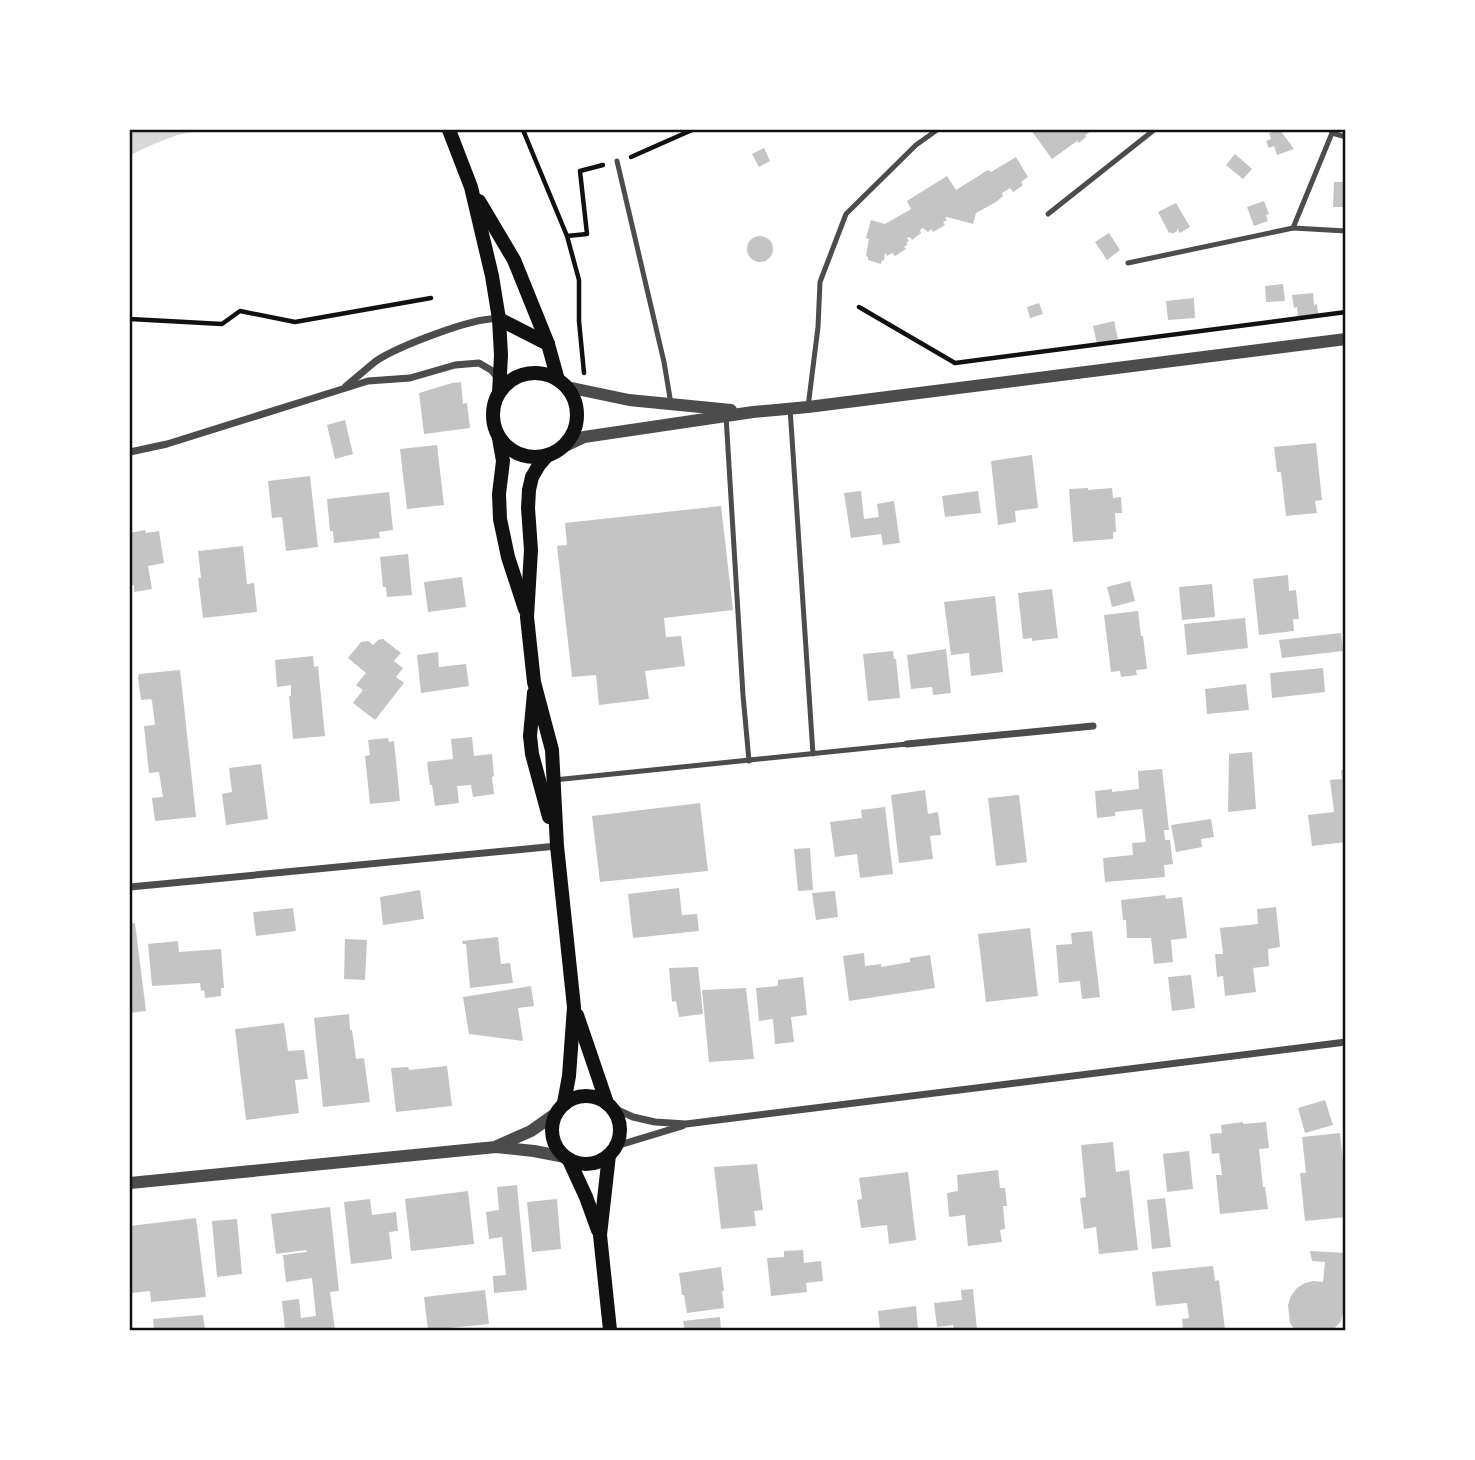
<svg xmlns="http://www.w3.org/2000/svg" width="1475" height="1460" font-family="'Sofia Sans Condensed',sans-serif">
<rect width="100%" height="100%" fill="#fff"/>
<!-- water -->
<path fill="#d9d9d9" d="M130,130H232C219,132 207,129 193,132C171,135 150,146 130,155Z"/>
<!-- building -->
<g fill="#c4c4c4">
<path d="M1031,130H1093L1085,135L1086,137L1079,143L1077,141L1052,159Z"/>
<path d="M1280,130L1294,149L1277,155L1274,146L1269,148L1266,141L1271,139L1269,133Z"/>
<path d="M764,148L770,161L759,167L752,154Z"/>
<path d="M1235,154L1252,169L1243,179L1226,165Z"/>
<path d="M1016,157L1028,177L1021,182L1023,185L1013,192L1010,188L1002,193L1003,196L996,202L976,213L973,224L947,217L945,218L947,220L943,222L945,225L933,232L931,229L928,232L923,228L920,230L921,233L912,240L910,237L907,238L909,241L906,243L908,244L904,247L906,249L895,256L892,253L887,256L885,253L884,261L882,260L881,264L868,260V257L866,256L869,239L866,238L871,220L885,224L911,209L907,201L947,176L956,190L988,170L991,172Z"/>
<path d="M1334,182H1346V207H1333Z"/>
<path d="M1264,201L1269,214L1266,215L1268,221L1254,226L1247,207Z"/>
<path d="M1176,203L1190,227L1180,233L1177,228V231L1172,234L1171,232L1169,233L1158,212Z"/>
<path d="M1109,233L1120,250L1107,260L1095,242Z"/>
<circle cx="760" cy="249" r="13"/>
<path d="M1283,284L1285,301L1266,302L1265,286Z"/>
<path d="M1313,293L1314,305L1317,304L1318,314L1298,317L1297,307L1294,308L1292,295Z"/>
<path d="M1194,298L1195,318L1168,320L1166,301Z"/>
<path d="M1039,303L1043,314L1030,318L1027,307Z"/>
<path d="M1114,321L1118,339L1097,344L1093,326Z"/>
<path d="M461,382L463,404L467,403L470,428L424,434L419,393L452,383Z"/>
<path d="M345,420L353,454L335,459L327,425Z"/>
<path d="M1316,443L1322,500L1315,501L1317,513L1286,516L1281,472H1277L1274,447Z"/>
<path d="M437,445L444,505L407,509L400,449Z"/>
<path d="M1032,455L1038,508L1015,511L1016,522L998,525L991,461Z"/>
<path d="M310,476L318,547L286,551L282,517L272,518L268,481Z"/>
<path d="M1088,488V490L1112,488L1113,498L1121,497L1122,513H1115L1116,532H1113V539L1073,542L1069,489Z"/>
<path d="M861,491L864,519L879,517L877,504L894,501L900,543L883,545L881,534L851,538L844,493Z"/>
<path d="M978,491L981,513L945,517L942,496Z"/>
<path d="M389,492L393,530L379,532L380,538L334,543L333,531H330L327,499Z"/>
<path d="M721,506L733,610L664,618L666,637L681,636L685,666L645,671L649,699L599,705L596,675L572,677L557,546L567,545L565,523Z"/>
<path d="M145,530L146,533L159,531L164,563L148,566L152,589L134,592V585L130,586V533Z"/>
<path d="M243,546L247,584L254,583L257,612L203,618L198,578H201L198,551Z"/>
<path d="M408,554L412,595L387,597L386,587H383L380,557Z"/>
<path d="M1288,575L1289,591L1296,590L1299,619H1293L1294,631L1259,635L1253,579Z"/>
<path d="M462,577L466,607L428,612L424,582Z"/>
<path d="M1130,581L1135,601L1112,607L1107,587Z"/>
<path d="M1212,584L1215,617L1182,620L1179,587Z"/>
<path d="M1052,589L1058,638L1032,641V638L1023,639L1018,593Z"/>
<path d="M995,596L1003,672L971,676L969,653L951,655L944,602Z"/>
<path d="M1138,611L1141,636H1143L1147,669L1136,670L1137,675L1121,677L1120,671L1111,672L1104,615Z"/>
<path d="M1245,618L1248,648L1187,655L1184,624Z"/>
<path d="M1341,633L1343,651L1282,658L1279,640Z"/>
<path d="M383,639L401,653L394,661L403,668L396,677L404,683L375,720L353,703L363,690L356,685L366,673L348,658L361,642L368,641L373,645L378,640Z"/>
<path d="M946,649L951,693L933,695L932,687L911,689L907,655Z"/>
<path d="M893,651L894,659H896L900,698L868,701L863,654Z"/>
<path d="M438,652L439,667L466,664L469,686L421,693L417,655Z"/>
<path d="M313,656L314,667L318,666L325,736L293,739L289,696H291V685L277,687L275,660Z"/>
<path d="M1323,668L1325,692L1272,698L1270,673Z"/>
<path d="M180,670L196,817L155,821L152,798L163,797L161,785L159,772L149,773L144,726L155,725L152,701L151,699L141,700L138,678L139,674Z"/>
<path d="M1246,684L1249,710L1207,714L1205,689Z"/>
<path d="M472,737L474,756L492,754L494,776L492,777L494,794L473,797L471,785L457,786L459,803L435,806L432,785H430L427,762L453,759L451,739Z"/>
<path d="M388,738L389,742L394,741L400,801L370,804L365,756L370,755L368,740Z"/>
<path d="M1252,752L1256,809L1228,812L1229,754Z"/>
<path d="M261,764L268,819L226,825L222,794L232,792L229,768Z"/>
<path d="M1162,769L1169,830H1164L1165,840H1170L1173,864L1164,865L1165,877L1105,882L1103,858L1133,855L1132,843L1146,842L1142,809L1115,812V816L1097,818L1095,791L1112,789V792L1139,789L1138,771Z"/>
<path d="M1341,770H1346V842L1312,846L1308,815L1334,812L1330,780L1342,779Z"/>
<path d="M925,790L928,814L938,812L941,835L930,836L933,859L899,863L891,795Z"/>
<path d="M1019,795L1027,862L996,866L988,798Z"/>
<path d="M700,803L708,871L600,882L592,816Z"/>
<path d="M885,807L893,874L860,878L857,854L835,857L830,822L862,818L861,810Z"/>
<path d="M1211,819L1214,837L1201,839L1202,847L1176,852L1171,825Z"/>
<path d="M810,848L813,890L798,891L794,849Z"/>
<path d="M679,888L682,915L697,914L699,931L633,938L628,894Z"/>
<path d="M420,890L424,919L383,925L380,897Z"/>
<path d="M835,891L838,917L816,920L812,893Z"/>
<path d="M1165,895L1166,899L1182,897L1187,938L1171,940L1173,962L1154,964L1151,938H1127L1126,920H1123L1121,900Z"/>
<path d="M1276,907L1280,947L1268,949L1269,966L1253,968L1256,992L1225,996L1223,976L1217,977L1215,954H1223L1220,928L1258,924L1257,909Z"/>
<path d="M293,908L296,931L256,936L253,912Z"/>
<path d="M135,923L146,1011L130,1013V924Z"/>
<path d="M1030,928L1038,996L986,1002L978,934Z"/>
<path d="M1092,931L1100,997L1082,999L1080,981L1059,983L1056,945L1072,944L1071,933Z"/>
<path d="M498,937L501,964L510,963L513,983L470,988L466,944H463L462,941Z"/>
<path d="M345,939L367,940L365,980L344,979Z"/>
<path d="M178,941L179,952L221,949L224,988H221V996L205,998L204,990L201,991L200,983L152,986L148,944Z"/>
<path d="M864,953L865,966L881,964V967L910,962V958L930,955L935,988L849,1001L843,956Z"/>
<path d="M698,967L703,1014L679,1017L676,1001L672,1002L669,968Z"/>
<path d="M1191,975L1195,1008L1172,1011L1168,977Z"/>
<path d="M803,977L807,1015L791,1017L794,1042L775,1044L773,1019L759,1021L756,988L778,986V980Z"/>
<path d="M531,986L534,1006L518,1008L523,1041L469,1034L463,997Z"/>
<path d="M746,988L754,1059L709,1062L702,990Z"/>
<path d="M349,1014L350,1030H352L356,1059L364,1058L370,1102L323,1107L314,1018Z"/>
<path d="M284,1023L288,1051L304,1050L308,1079L295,1080L299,1113L246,1120L235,1029Z"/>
<path d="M447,1066L452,1106L396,1112L391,1068L408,1067L409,1070Z"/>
<path d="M1325,1100L1333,1125L1305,1133L1298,1108Z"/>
<path d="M1243,1122V1124L1266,1122L1269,1148L1259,1149L1263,1187H1265L1268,1209L1220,1214L1216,1175H1222L1219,1153L1212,1154L1210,1134L1222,1133L1221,1125Z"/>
<path d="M1340,1133L1346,1192V1217L1305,1221L1300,1173H1306L1302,1137Z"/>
<path d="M1113,1142L1116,1172L1129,1170L1138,1250L1099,1254L1096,1227L1084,1229L1080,1198L1086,1197L1081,1145Z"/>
<path d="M1189,1151L1193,1189L1167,1192L1163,1154Z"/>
<path d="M757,1164L763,1210L754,1211L756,1226L721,1229L714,1167Z"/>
<path d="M998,1170L1000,1188H1005L1007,1206H1003L1005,1229L1000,1230L1002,1242L968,1246L965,1215L949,1217L947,1193L958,1191L957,1175Z"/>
<path d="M908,1172L916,1240L889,1244L887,1225L861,1228L857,1200L862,1199L859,1178Z"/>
<path d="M517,1185L527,1290L494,1293L493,1276L506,1275L502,1237L489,1239L486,1212L499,1210L497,1187Z"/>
<path d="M468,1191L474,1244L411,1251L405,1199Z"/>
<path d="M1165,1198L1171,1247L1152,1249L1147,1200Z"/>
<path d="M370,1199L372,1215L396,1212L398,1231L389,1232L392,1259L351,1264L344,1202Z"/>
<path d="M557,1199L561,1249L532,1252L527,1202Z"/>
<path d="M330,1207L339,1291L330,1292L335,1330H285L282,1301L299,1299L301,1318L316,1316L312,1278L286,1282L283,1255L307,1252L306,1250L276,1254L271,1214Z"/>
<path d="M196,1218L206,1297L151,1302L150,1291L132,1293L130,1271V1226Z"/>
<path d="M237,1219L242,1274L217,1277L212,1221Z"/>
<path d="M803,1250L804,1263L821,1261L823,1281L806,1283L807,1292L771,1296L767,1258L784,1257V1251Z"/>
<path d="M1310,1251L1346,1253L1344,1308L1341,1321L1333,1330H1295L1290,1323L1288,1305L1291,1296L1297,1288L1305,1283L1313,1281L1323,1282L1325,1262L1312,1261Z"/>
<path d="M1213,1266L1215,1281L1219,1280L1225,1330H1183L1182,1319L1189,1318L1187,1303L1156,1306L1152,1272Z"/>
<path d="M721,1267L724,1291H722L724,1308L687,1313L684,1295H682L679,1273Z"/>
<path d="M973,1289L977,1330H954L953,1325L937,1327L934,1303L962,1300L961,1290Z"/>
<path d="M485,1290L489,1324L428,1330L424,1297Z"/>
<path d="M916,1306L918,1330H880L878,1311Z"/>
<path d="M203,1315L205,1330H154L153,1319Z"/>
<path d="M720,1317L721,1330H685L683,1321Z"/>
</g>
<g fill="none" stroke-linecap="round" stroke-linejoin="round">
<!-- path -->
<g stroke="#111" stroke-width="4.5">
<path d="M523,130L567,236L579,280V321L584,373"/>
<path d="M631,157L692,130"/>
<path d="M567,236L587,234L580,171L603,165"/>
<path d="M859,307L955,363L1346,312"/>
<path d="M130,319L222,324L240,311L295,322L431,298"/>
</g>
<!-- service -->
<g stroke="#4c4c4c" stroke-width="5">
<path d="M1332,133L1346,137"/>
<path d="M617,161L664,362L671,404"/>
<path d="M1048,214L1154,130"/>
<path d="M1293,228L1346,231"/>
<path d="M1128,263L1293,228L1332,133L1331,130"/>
<path d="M808,407L818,327L820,282L846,214L916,145L937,130"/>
<path d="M790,408L813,754"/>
<path d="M726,416L743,695L749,761"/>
<path d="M554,780L907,744"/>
</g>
<!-- minor -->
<g stroke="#4c4c4c" stroke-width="7">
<path d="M346,386C356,378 366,369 376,361C397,347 475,316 499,319"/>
<path d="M130,452L167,444L368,381L410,378L455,365L479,363L491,370L499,379"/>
<path d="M907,744L1093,726"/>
<path d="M130,887L557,846"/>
<path d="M611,1107L633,1117L655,1122L686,1124L1346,1042"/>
<path d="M616,1146L682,1126"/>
</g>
<!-- tertiary -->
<g stroke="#4c4c4c" stroke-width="12">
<path d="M567,387L629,400L731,410"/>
<path d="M565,446L584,437L753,412L808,407L1346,339"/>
<path d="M497,1146L531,1131L555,1114"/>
<path d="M130,1183L496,1147L534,1151L565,1157"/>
</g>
<!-- secondary -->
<g stroke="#111" stroke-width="14">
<path d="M449,130L471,187L492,276L499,319L501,355L499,393"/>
<path d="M479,201L514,260L548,344L558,380"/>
<path d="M499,319L548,344"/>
<circle cx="535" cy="415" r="42"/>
<path d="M499,438L503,461L499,494L500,519L508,557L525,609"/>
<path d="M546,457L539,465L532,477L529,490L528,508L531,550L527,617L534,682L552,750L557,846L574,1007L569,1076L564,1103"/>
<path d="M534,693L530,736L532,754L549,817"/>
<path d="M577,1015L607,1103"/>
<circle cx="586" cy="1130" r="34"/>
<path d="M609,1155L600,1235L610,1330"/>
<path d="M569,1160L586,1197L598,1230"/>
</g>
</g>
<!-- border -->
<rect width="1475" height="1460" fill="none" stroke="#ffffff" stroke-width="262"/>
<rect x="131" y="131" width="1213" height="1198" fill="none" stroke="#111" stroke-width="2.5"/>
</svg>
